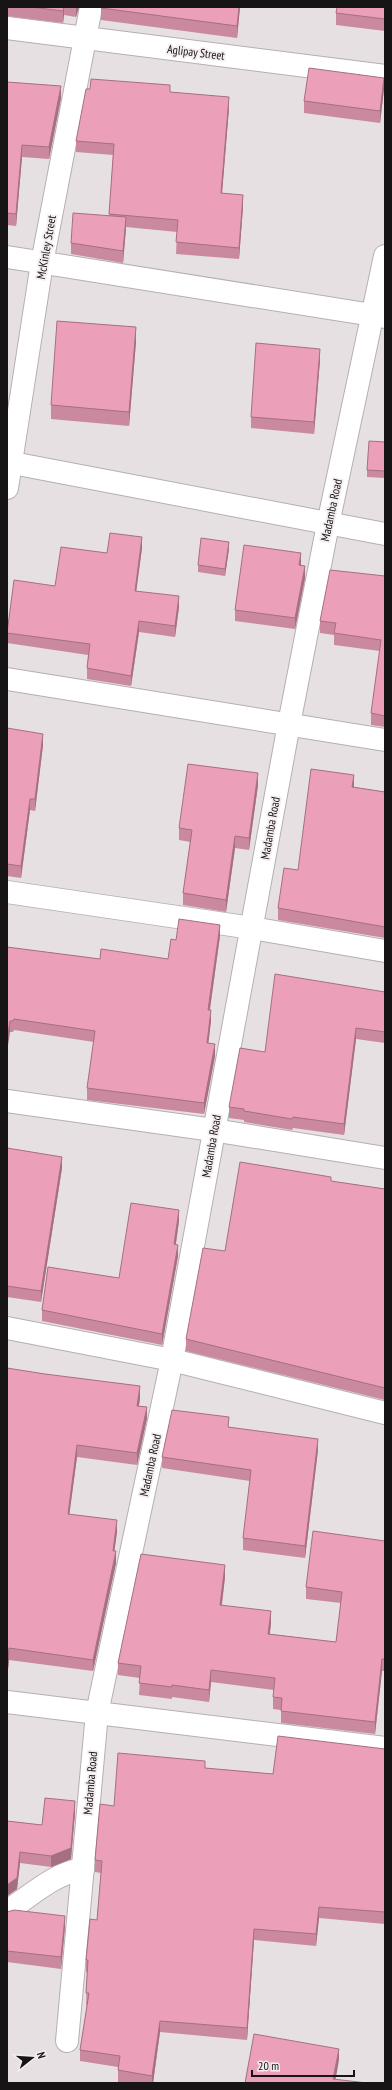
<svg xmlns="http://www.w3.org/2000/svg" width="392" height="2090" font-family="'PT Sans Narrow',sans-serif">
<rect width="100%" height="100%" fill="#e7e0e2"/>
<g fill="none" stroke-linecap="round" stroke-linejoin="round">
<!-- minor casing -->
<g stroke="#b6afb1" stroke-width="24">
<g id="minor">
<path d="M7,28L385,76"/>
<path d="M7,257L385,317"/>
<path d="M7,462L385,534"/>
<path d="M7,488L42,263L91,7"/>
<path d="M7,679L385,740"/>
<path d="M7,892L252,928L385,951"/>
<path d="M7,1101L213,1130L385,1158"/>
<path d="M7,1328L172,1360L385,1413"/>
<path d="M7,1702L385,1748"/>
<path d="M7,1911C31,1896 54,1873 83,1869"/>
<path d="M67,2041L97,1713L172,1360L289,724L328,524L385,256"/>
</g>
</g>
<!-- minor -->
<use href="#minor" stroke="#fff" stroke-width="22"/>
</g>
<!-- wall -->
<g fill="#cb899f">
<path d="M7,7H79L76,17L64,15L63,23L7,16Z"/>
<path d="M101,7H240L237,38L101,20Z"/>
<path d="M385,7V31L336,25V13Z"/>
<path d="M7,82L61,98L49,159L22,157L16,226L7,225Z"/>
<path d="M384,89L380,123L304,113V101Z"/>
<path d="M170,92L229,108L222,194L243,207L239,259L176,254L177,232L126,227L123,263L71,254V243L109,216L113,155L76,152V141Z"/>
<path d="M136,342L129,426L51,419V405Z"/>
<path d="M320,360L314,434L251,428V417Z"/>
<path d="M385,442V478L367,477V470Z"/>
<path d="M142,548L136,591L179,607L175,637L139,632L131,686L87,679V668L88,655L7,643V633L55,586L107,553Z"/>
<path d="M229,549L225,576L198,572V565Z"/>
<path d="M300,566L305,578L295,629L235,621V610Z"/>
<path d="M385,576V727L371,725V713L380,651L334,645V635L320,633V621Z"/>
<path d="M7,728L43,745L35,811L30,810L21,878L7,876Z"/>
<path d="M258,785L249,850L235,848L226,912L183,905V893L190,842L179,840V828Z"/>
<path d="M354,787L385,792V938L278,920V908L298,870Z"/>
<path d="M220,936L210,1010L211,1021L208,1043L215,1056L204,1114L87,1100V1088L94,1042L14,1030L13,1032H10L7,947L100,959H168L176,940Z"/>
<path d="M385,992V1043L356,1039L344,1135L293,1128L292,1130L244,1122V1120L229,1118V1107L265,1052Z"/>
<path d="M7,1141L8,1148L62,1168L41,1302L7,1297Z"/>
<path d="M331,1181L385,1189V1400L186,1351V1339L225,1251Z"/>
<path d="M179,1221L176,1244L178,1256L162,1345L42,1321V1310L119,1278Z"/>
<path d="M7,1368L140,1398L139,1406L147,1418L137,1465L77,1457L69,1514L117,1532L114,1551L116,1563L93,1671L9,1660L7,1679Z"/>
<path d="M229,1427L318,1450L305,1558L243,1550V1538L250,1481L162,1468V1457Z"/>
<path d="M385,1541V1671H382L375,1734L281,1723V1710L273,1709V1697L274,1690L211,1682L209,1702L172,1697V1699L139,1695L140,1678L118,1675V1663L225,1577L222,1605L271,1623L270,1634L336,1642L341,1603L306,1599V1587Z"/>
<path d="M385,1749V1924L319,1918L316,1946L254,1940L247,2040L160,2032L153,2083H125L118,2082V2067L80,2061V2050L87,2005H86L87,1972H86V1960L97,1920L101,1873L95,1872V1860L114,1806L205,1768L273,1774Z"/>
<path d="M75,1813L71,1859L51,1867L20,1863L17,1889L7,1896V1821L42,1825Z"/>
<path d="M7,1912L65,1927L61,1969L7,1962Z"/>
</g>
<!-- shaded-wall -->
<g fill="#a56f82">
<path d="M64,7V15L63,23V11Z"/>
<path d="M76,7H79L76,17Z"/>
<path d="M239,7H240L237,38V26Z"/>
<path d="M384,78V89L380,123V111Z"/>
<path d="M61,86V98L49,159V147Z"/>
<path d="M229,97V108L221,205V193Z"/>
<path d="M22,145V157L16,226V214Z"/>
<path d="M243,195V207L239,259V248Z"/>
<path d="M126,217V229L123,263V251Z"/>
<path d="M136,327V342L129,426V412Z"/>
<path d="M320,349V360L314,434V422Z"/>
<path d="M142,537V548L135,601V591Z"/>
<path d="M229,542V549L225,576V569Z"/>
<path d="M301,553V565L299,577V565Z"/>
<path d="M305,566V578L295,629V618Z"/>
<path d="M179,596V607L175,637V626Z"/>
<path d="M139,621V632L131,686V676Z"/>
<path d="M43,734V745L35,811V799Z"/>
<path d="M258,773V785L249,850V838Z"/>
<path d="M354,775V786L352,799V787Z"/>
<path d="M30,799V810L21,878V866Z"/>
<path d="M235,836V848L226,912V900Z"/>
<path d="M220,925V936L208,1021V1010Z"/>
<path d="M211,1010V1021L207,1055V1043Z"/>
<path d="M10,1021V1032L7,1052V1041Z"/>
<path d="M356,1028V1039L344,1135V1124Z"/>
<path d="M215,1044V1056L204,1114V1103Z"/>
<path d="M62,1157V1168L41,1302V1291Z"/>
<path d="M179,1210V1221L174,1255V1244Z"/>
<path d="M178,1245V1256L162,1345V1334Z"/>
<path d="M140,1386V1398L137,1417V1406Z"/>
<path d="M147,1407V1418L137,1465V1453Z"/>
<path d="M318,1439V1450L305,1558V1546Z"/>
<path d="M77,1445V1457L68,1525V1514Z"/>
<path d="M117,1520V1532L113,1562V1551Z"/>
<path d="M116,1551V1563L93,1671V1660Z"/>
<path d="M225,1565V1577L220,1617V1605Z"/>
<path d="M271,1611V1623L268,1646V1634Z"/>
<path d="M9,1648V1660L7,1679V1667Z"/>
<path d="M382,1659V1671L375,1734V1722Z"/>
<path d="M211,1670V1682L209,1702V1690Z"/>
<path d="M75,1801V1813L71,1859L51,1867V1856Z"/>
<path d="M20,1852V1863L17,1889L7,1896V1885Z"/>
<path d="M319,1907V1918L316,1946V1934Z"/>
<path d="M65,1916V1927L61,1969V1957Z"/>
<path d="M254,1929V1940L247,2040V2028Z"/>
<path d="M160,2021V2032L153,2083H152V2076Z"/>
<path d="M339,2049V2060L335,2083L333,2079Z"/>
</g>
<!-- building -->
<g fill="#ec9fb9" stroke="#a56f82">
<path d="M31,7H64L63,11Z"/>
<path d="M101,7H239L237,26L101,8Z"/>
<path d="M337,7H385V19L336,13Z"/>
<path d="M309,68L384,78L380,111L304,101Z"/>
<path d="M91,79L170,85V92L229,97L221,193L243,195L239,248L176,242L178,220L109,214L114,144L76,141L86,89H90Z"/>
<path d="M7,82L61,86L49,147L22,145L16,214L7,213Z"/>
<path d="M73,213L126,217L123,251L71,243Z"/>
<path d="M57,321L136,327L129,412L51,405Z"/>
<path d="M256,343L320,349L314,422L251,417Z"/>
<path d="M369,441L385,442V471L367,470Z"/>
<path d="M110,533L142,537L135,591L179,596L175,626L139,621L131,676L87,668L90,644L7,633L14,580L55,586L61,547L107,553Z"/>
<path d="M201,538L229,542L225,569L198,565Z"/>
<path d="M244,545L301,553L299,565L305,566L295,618L235,610Z"/>
<path d="M330,570L385,576V716L371,713L381,640L334,633L336,623L320,621Z"/>
<path d="M7,728L43,734L35,799H30L21,866L7,864Z"/>
<path d="M188,764L258,773L249,838L235,836L226,900L183,893L192,830L179,828Z"/>
<path d="M311,769L354,775L352,787L385,792V927L278,908L284,868L298,870Z"/>
<path d="M179,919L220,925L208,1010H211L207,1043L215,1044L204,1103L87,1088L95,1031L14,1019L13,1021H10L7,1041V947L100,959L101,949L168,959L171,939L176,940Z"/>
<path d="M275,974L385,992V1032L356,1028L344,1124L293,1117L292,1119L244,1111V1109L229,1107L240,1048L265,1052Z"/>
<path d="M7,1148L62,1157L41,1291L7,1286Z"/>
<path d="M240,1162L331,1177V1181L385,1189V1388L186,1339L203,1248L225,1251Z"/>
<path d="M131,1203L179,1210L174,1244L178,1245L162,1334L42,1310L48,1267L119,1278Z"/>
<path d="M7,1368L45,1374L140,1386L137,1406L147,1407L137,1453L77,1445L68,1514L117,1520L113,1551H116L93,1660L9,1648L7,1667Z"/>
<path d="M172,1410L229,1417L228,1427L318,1439L305,1546L243,1538L251,1470L162,1457Z"/>
<path d="M313,1531L385,1541V1659H382L375,1722L281,1711L282,1698L273,1697L275,1678L211,1670L209,1690L172,1685V1687L139,1683L141,1666L118,1663L141,1554L225,1565L220,1605L271,1611L268,1634L336,1642L342,1592L306,1587Z"/>
<path d="M278,1736L385,1749V1912L319,1907L316,1934L254,1929L247,2028L160,2021L152,2076L118,2070L120,2056L80,2050L89,1993H86L88,1960H86L90,1919L97,1920L102,1861L95,1860L100,1804L114,1806L118,1753L205,1761V1768L273,1774Z"/>
<path d="M45,1798L75,1801L71,1848L51,1856L20,1852L17,1878L7,1885V1821L42,1825Z"/>
<path d="M14,1910L65,1916L61,1957L7,1951V1912Z"/>
<path d="M254,2034L339,2049L333,2079L367,2083H245Z"/>
</g>
<g text-anchor="middle" dominant-baseline="central" stroke-width="3.5" stroke-linejoin="round" paint-order="stroke">
<!-- street labels -->
<g font-size="12" fill="#161415" stroke="#f4edef">
<text transform="translate(196 52) rotate(7)">Aglipay Street</text>
<text transform="translate(46 247) rotate(-80)">McKinley Street</text>
<text transform="translate(331 510) rotate(-78)">Madamba Road</text>
<text transform="translate(270 828) rotate(-80)">Madamba Road</text>
<text transform="translate(211 1146) rotate(-80)">Madamba Road</text>
<text transform="translate(150 1465) rotate(-78)">Madamba Road</text>
<text transform="translate(90 1783) rotate(-85)">Madamba Road</text>
</g>
</g>
<!-- border -->
<rect width="392" height="2090" fill="none" stroke="#161415" stroke-width="16"/>
<!-- north arrow -->
<g transform="translate(32 2058) rotate(73)" stroke="#f4edef" stroke-width="3" paint-order="stroke">
<path d="M0-3L7 15L0 10L-7 15Z" fill="#161415"/>
<text y="-6" font-size="11" font-weight="bold" text-anchor="middle" fill="#161415">N</text>
</g>
<!-- scale -->
<path d="M252 2070v6h102v-6" fill="none" stroke="#161415" stroke-width="2"/>
<text x="258" y="2070" font-size="12" fill="#161415" stroke="#f4edef" stroke-width="3" paint-order="stroke">20 m</text>
</svg>
